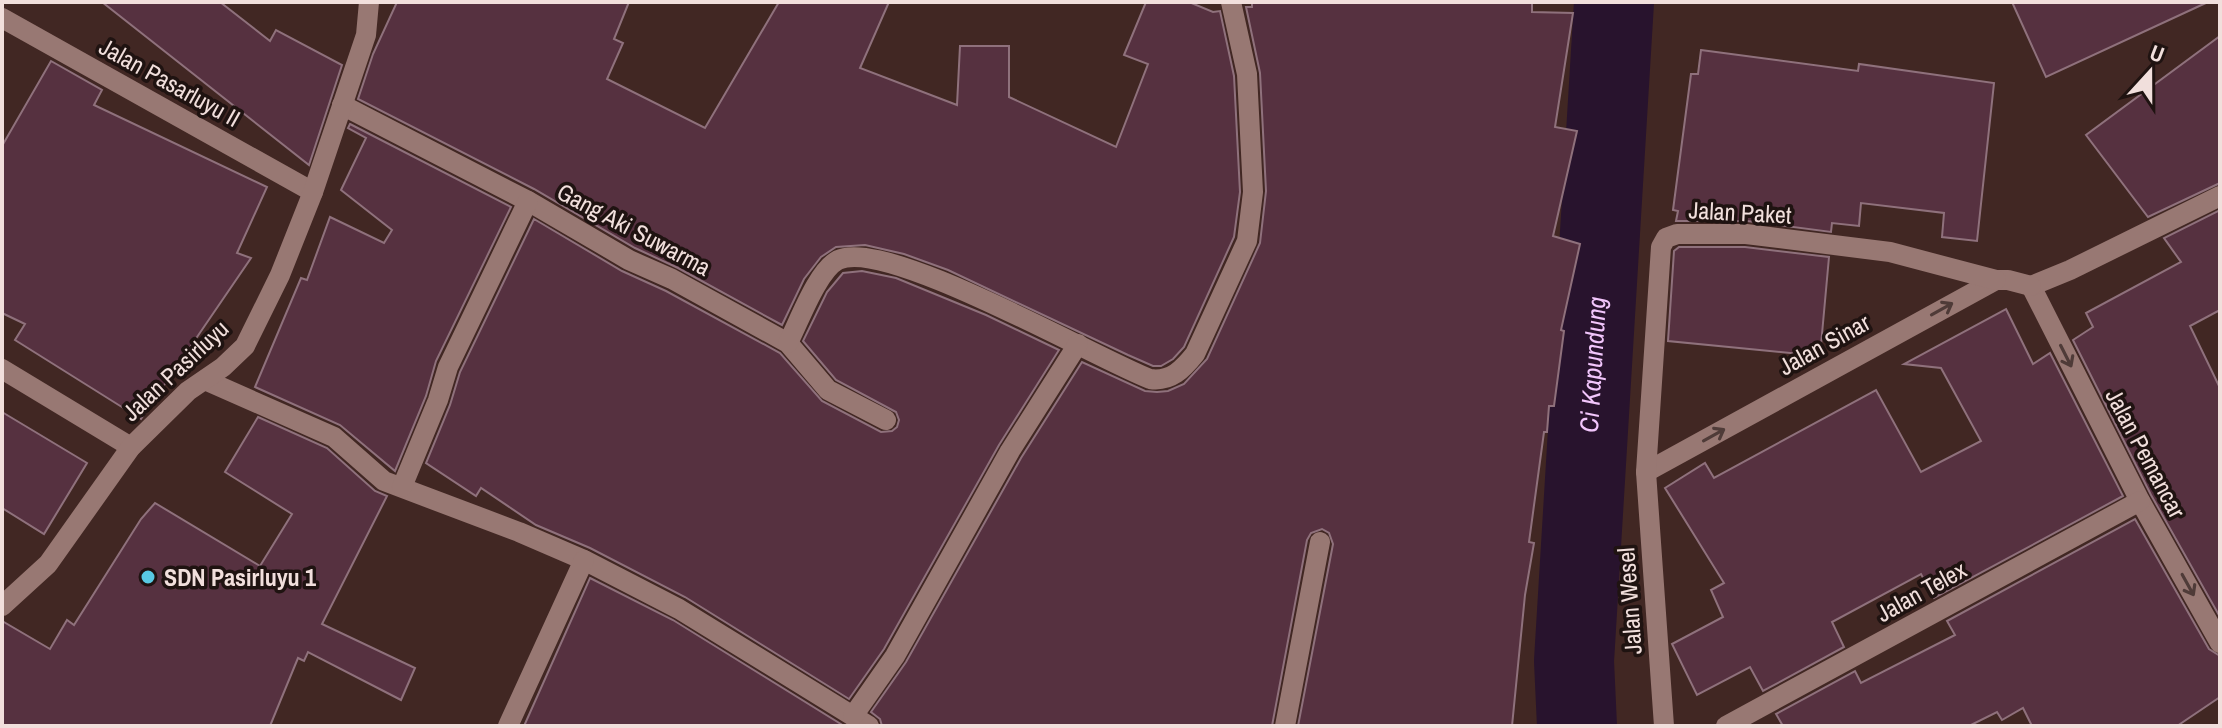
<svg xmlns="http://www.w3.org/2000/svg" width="2222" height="728" font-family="'Archivo Narrow',sans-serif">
<rect width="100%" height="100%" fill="#412723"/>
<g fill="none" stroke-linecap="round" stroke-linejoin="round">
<!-- river -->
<path stroke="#28132d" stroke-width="80" id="s1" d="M1577,726L1574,661L1614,2"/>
</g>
<!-- building -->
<g fill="#563140" stroke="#8f717c" stroke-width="2">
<path d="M102,2H220L270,41L276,30L342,65L309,165Z"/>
<path d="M397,2H629L614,39L623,43L607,79L705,128L779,2H889L860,68L957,105L960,46H1009V97L1116,147L1148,64L1124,55L1146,2H1189L1213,12L1220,11L1234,76L1240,192L1234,237L1184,347L1173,359L1161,366H1153L1128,355L948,270L904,254L865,245L836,247L821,257L804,279L782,325L678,268L635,248L534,189L358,99L373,54Z"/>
<path d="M1252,2H1532V12L1573,13L1555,127L1577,131L1553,236L1580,244L1561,330L1564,331L1554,406H1549L1547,432H1544L1529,542L1534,543L1525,595L1512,726H1298L1333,544L1329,533L1322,529L1311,533L1307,540L1272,726H882L880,719L871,712L906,662L1021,458L1082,362L1145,391L1157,392L1168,391L1184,384L1207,359L1260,243L1266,191L1260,73L1246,7H1252Z"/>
<path d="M2012,2H2208L2046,77Z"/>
<path d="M2220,36V183L2148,217L2086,135Z"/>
<path d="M1701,50L1858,71L1859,64L1994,83L1977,241L1942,237L1944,213L1861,203L1859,226L1832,223L1831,232L1747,221H1676L1678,211L1673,210L1691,74H1698Z"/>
<path d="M51,61L102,90L94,105L267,187L237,253L251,258L141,419L15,340L25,324L2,313V146Z"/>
<path d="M350,124L511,207L436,361L426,396L395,471L340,425L255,387L301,278L307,280L330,217L384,243L392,230L341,190L366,138L348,128Z"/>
<path d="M2220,210V313L2218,311L2190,326L2220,388V617L2151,495L2073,340L2093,327L2086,313L2181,262L2164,238Z"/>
<path d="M534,219L622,271L666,291L780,353L822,401L881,432L892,431L897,427L899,420L896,412L836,380L803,341L827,292L843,273L862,271L896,278L986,315L1059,350L999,445L884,649L849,699L685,597L590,548L536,525L481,488L476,496L426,463L450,405L460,372Z"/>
<path d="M1679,247H1745L1829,257L1820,356L1668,341L1674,251Z"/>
<path d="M2006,309L2033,364L2050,353L2123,496L1934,598L1921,574L1832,622L1844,647L1763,691L1750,667L1697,695L1672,644L1723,617L1711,590L1724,583L1665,488L1705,463L1714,478L1876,390L1921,472L1981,441L1941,368L1904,364Z"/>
<path d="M2,412L87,463L44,534L2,508Z"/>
<path d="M258,417L327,448L375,491L387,496L322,624L415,668L401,700L308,652L304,661L298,658L270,726H2V621L50,649L67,620L74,625L141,519L155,503L260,566L292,514L225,472Z"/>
<path d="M2135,519L2209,649L2220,656V697L2177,726H2032L2023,708L2002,720L1997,712L1969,726H1783L1776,714L1855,671L1861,683L1955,635L1947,621Z"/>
<path d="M590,578L673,620L844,726H524Z"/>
</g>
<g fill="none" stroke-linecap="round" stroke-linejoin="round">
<!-- minor -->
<g stroke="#987873" stroke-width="20">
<path d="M2,18L313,192"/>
<path d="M342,105L528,201L629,260L672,279L788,343L828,390L886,420"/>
<path d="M2031,286L2140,501L2220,643"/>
<path d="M2031,286L2070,270L2220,196"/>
<path d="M788,343C799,322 817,271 838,260C886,237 1095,358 1150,379C1171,382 1183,369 1195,354L1247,241L1253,192L1247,74L1231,2"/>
<path d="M2,369L131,447"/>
<path d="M205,380L334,437L384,481L519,532L584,560L679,609L869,726"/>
<path d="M1646,472L1996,280H2008L2031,286"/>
<path d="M402,487L438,400L448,367L528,201"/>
<path d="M2,606L48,564L131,447L188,391L223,367L245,346L280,275L313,192L366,35L369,2"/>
<path d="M853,716L895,656L1010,451L1078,344"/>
<path d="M508,726L584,560"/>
<path d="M1285,726L1320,542"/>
<path d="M1664,726L1646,472L1661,247L1666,238L1677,234H1746L1890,252L1996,280"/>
<path d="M1726,726L2140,501"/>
</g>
</g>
<!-- one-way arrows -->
<defs><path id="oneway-shaft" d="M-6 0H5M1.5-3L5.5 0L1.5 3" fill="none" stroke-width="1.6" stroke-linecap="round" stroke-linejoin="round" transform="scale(2)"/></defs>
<g stroke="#4f3b38">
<use href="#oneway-shaft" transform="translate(1942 309) rotate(-29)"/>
<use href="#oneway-shaft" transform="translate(2066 356) rotate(63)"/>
<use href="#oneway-shaft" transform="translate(1714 435) rotate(-29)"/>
<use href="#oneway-shaft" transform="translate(2188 585) rotate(61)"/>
</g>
<!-- markers -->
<circle fill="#58c9e3" stroke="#1f1311" stroke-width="3" cx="148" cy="577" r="8"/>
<g text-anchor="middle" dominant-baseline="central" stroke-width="7" stroke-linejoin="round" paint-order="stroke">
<!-- street labels -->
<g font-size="24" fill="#f1dfdc" stroke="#1f1311">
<text transform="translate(170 82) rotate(29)">Jalan Pasarluyu II</text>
<text transform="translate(1740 212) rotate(3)">Jalan Paket</text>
<text transform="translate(634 229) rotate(28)">Gang Aki Suwarma</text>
<text transform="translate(1824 344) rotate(-29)">Jalan Sinar</text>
<text transform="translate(175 370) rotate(-43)">Jalan Pasirluyu</text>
<text transform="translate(2146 453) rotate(62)">Jalan Pemancar</text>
<text transform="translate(1921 591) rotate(-29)">Jalan Telex</text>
<text transform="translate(1629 601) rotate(-94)">Jalan Wesel</text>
</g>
<!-- poi labels -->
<g font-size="24" font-weight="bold" fill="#f1dfdc" stroke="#1f1311" text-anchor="start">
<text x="164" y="577">SDN Pasirluyu 1</text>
</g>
<!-- water labels -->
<g font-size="26" font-style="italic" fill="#f2c6fc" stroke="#1f1311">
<text stroke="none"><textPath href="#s1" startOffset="362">Ci Kapundung</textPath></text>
</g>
</g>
<!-- border -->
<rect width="2222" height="728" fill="none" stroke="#f1dfdc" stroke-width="8"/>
<!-- north arrow -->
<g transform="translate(2150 72) rotate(21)" stroke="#1f1311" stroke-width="6" paint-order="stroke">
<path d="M0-6L14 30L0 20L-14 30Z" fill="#f1dfdc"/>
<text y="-12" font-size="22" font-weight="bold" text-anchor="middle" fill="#f1dfdc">U</text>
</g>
</svg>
